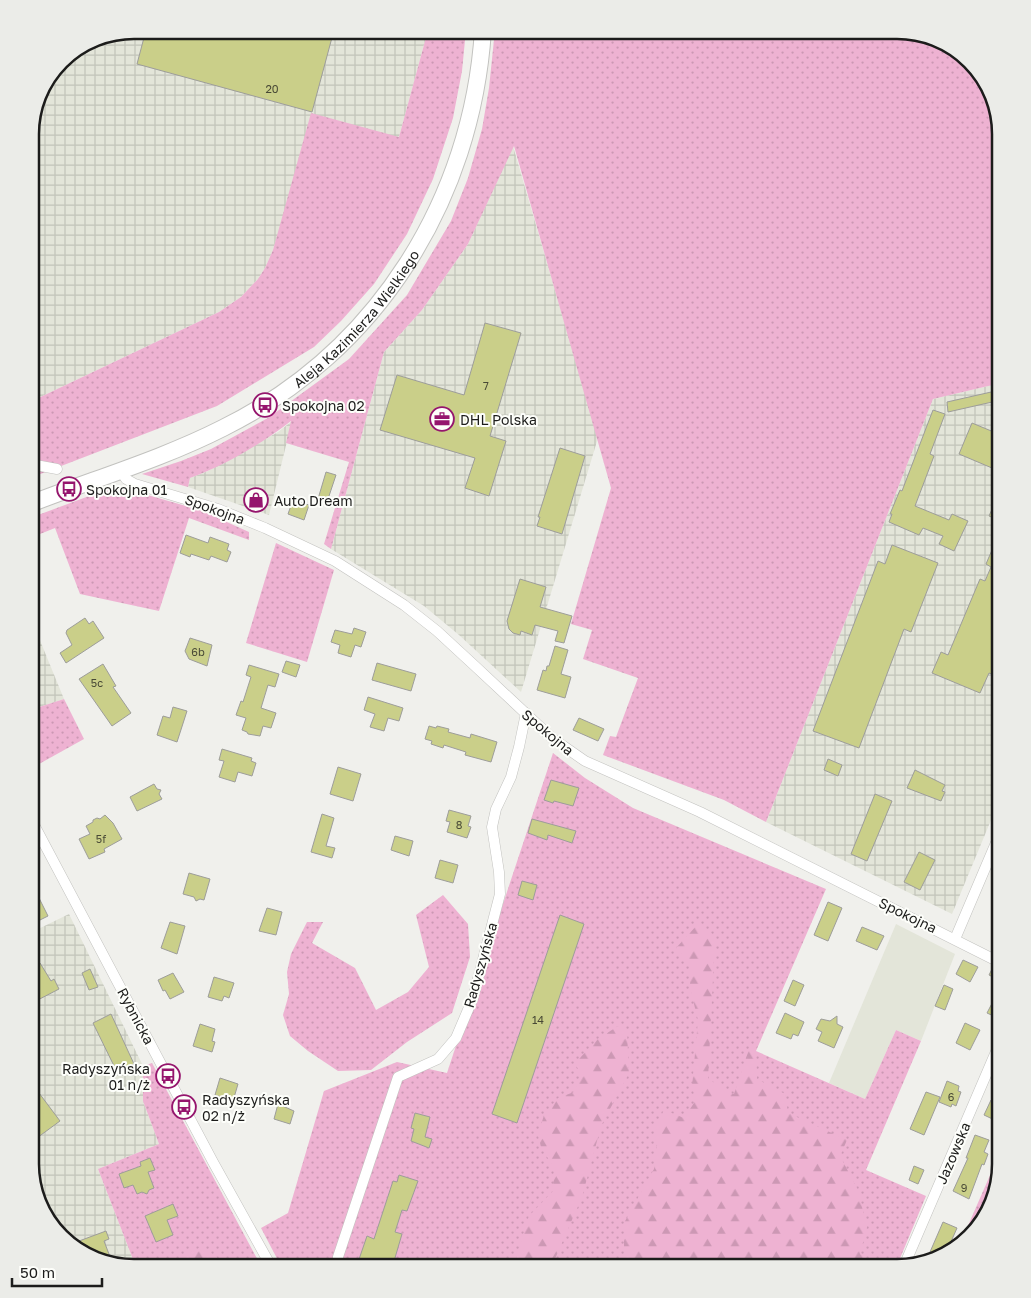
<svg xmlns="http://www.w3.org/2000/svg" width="1031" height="1298" font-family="'Golos Text',sans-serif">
<defs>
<pattern id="industrial-grid" width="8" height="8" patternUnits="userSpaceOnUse" patternTransform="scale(1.25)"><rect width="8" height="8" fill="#e3e5d9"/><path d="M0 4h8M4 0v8" fill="none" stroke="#c2c4ba"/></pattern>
<pattern id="grass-dots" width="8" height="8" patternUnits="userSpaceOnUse" patternTransform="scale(1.25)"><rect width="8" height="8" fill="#eeb2d2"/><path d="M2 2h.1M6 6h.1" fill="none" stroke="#cc98b4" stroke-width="1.8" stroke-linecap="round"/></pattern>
<pattern id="forest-firs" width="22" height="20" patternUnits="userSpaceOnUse" patternTransform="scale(1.25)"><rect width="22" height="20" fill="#eeb2d2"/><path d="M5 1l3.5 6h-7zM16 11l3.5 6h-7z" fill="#cc98b4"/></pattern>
</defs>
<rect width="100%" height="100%" fill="#f0f0ec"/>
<!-- built -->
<path fill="#e3e5d9" d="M896,924L955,954L921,1041L896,1030L865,1099L829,1083Z"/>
<!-- industrial -->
<g fill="url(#industrial-grid)">
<path d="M134,30H428L399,137L288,202L273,250L265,268L258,279L241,297L219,312L30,402V127L41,88L65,56L95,38Z"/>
<path d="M513,146L598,438L521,692L459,635L424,606L331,549L384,352L422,310L468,244Z"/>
<path d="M1001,383V796L952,914L766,822L933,399Z"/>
<path d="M292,421L269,515L188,487L190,478L208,471L278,432Z"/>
<path d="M30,616L64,699L30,710Z"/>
<path d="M69,914L143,1066V1101L159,1144L98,1169L134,1262L125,1266L82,1254L48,1222L30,1164V933Z"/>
</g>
<!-- grass -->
<g fill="url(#grass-dots)">
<path d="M428,30H466L462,71L453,118L433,179L407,234L374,284L341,321L314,347L217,406L30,478V402L219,312L241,297L258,279L265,268L273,250L311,113L399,137Z"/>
<path d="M495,30H903L949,44L983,76L1001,134V383L933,399L766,822L724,800L603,755L610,736L616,737L638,678L583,659L592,630L571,624L611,488L514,146L468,244L422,310L384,352L331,549L324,544L349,462L286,443L291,421C261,444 226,465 190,478L188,487L142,474L181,461L211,449L268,418L349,359L407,295L451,221L468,178L482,129L489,88Z"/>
<path d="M116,486L200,510L249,532V540L189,518L159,611L80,594L55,528L30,538V518Z"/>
<path d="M276,543L334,570L307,662L246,643Z"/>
<path d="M64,699L84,739L30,769V710Z"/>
<path d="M553,753L585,778L633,808L826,889L756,1051L865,1099L896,1030L921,1041L866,1170L926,1196L896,1268H282L261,1228L288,1213L324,1091L397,1062L447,1073Z"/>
<path d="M443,895L468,924L470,957L452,1013L407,1042L371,1070L338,1071L308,1051L290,1036L283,1015L289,994L287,972L291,954L307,922H323L312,943L355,968L376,1010L408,992L429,967L416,915Z"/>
<path d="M152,1063L262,1268H134L125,1266L134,1262L98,1169L159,1144L143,1101V1066Z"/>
<path d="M1001,1150V1164L987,1216L960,1244Z"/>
</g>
<!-- forest -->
<g fill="url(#forest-firs)">
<path d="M698,924L715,936L708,1079L734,1094L749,1049L756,1051L757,1079L785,1094L788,1113L847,1140L840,1156L858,1190L867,1227L860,1254L881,1268H622L624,1266V1223L654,1169L657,1150L654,1130L664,1110L684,1118L696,1100L692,1087L698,1020L690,988V963L676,948Z"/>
<path d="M618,1026L627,1032L629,1073L601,1126L582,1197L551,1268H513L529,1216L553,1191L554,1168L541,1147L538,1135L544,1115L558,1098L574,1092L581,1075L575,1063L598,1039Z"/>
<path d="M202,1247L223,1262L222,1268H175L187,1253Z"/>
</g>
<!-- building -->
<g fill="#cacf89" stroke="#9d9d9a">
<path d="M146,30H334L312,112L137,64Z"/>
<path d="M485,323L521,333L490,436L506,441L489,496L465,488L475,458L380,430L397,375L464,395Z"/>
<path d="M1000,390L1001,400L948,412L947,402Z"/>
<path d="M933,410L945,414L930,454L934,456L915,506L949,520L952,514L968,521L954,551L939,544L943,536L923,528L919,535L889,522L892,514H890L900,490L902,491Z"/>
<path d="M972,423L1001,435V462L996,460L992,468L959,454Z"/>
<path d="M560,448L585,456L562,534L537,526L540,517H538Z"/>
<path d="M326,472L336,475L327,502L318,499Z"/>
<path d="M1001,489V521L989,516Z"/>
<path d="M293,500L309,505L304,520L288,514Z"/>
<path d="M1001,529V625L998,633L1001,634V678L989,673L980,693L932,673L941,652L948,655L980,579L985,581L991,567L986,564Z"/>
<path d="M186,535L208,543L210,537L229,544L227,550L231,552L227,562L211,556L209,560L191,554L190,557L180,553Z"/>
<path d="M892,545L938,563L911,632L904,629L859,748L813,731L878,561L885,564Z"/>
<path d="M520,579L546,587L540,607L572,616L564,643L555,641L558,631L535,625L532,635L521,631L520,635L513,633L509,629L507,621Z"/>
<path d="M85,618L89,624L93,621L104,638L66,663L60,653L72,645L66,633L67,630Z"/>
<path d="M354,628L366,632L361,647L355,645L351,657L338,653L340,645L331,642L335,630L352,634Z"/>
<path d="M190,638L212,645L207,666L189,659L185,651Z"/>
<path d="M555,646L568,650L561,674L571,677L565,698L537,690L543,670L546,671L547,666H549Z"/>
<path d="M286,661L300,665L296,677L282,672Z"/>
<path d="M377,663L416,674L411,691L372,680Z"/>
<path d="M103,664L116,686L113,687L131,713L112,726L79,679Z"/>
<path d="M249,665L279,674L275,687L268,685L261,708L276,713L271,728L263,726L260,736L248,734L247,732L242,730L246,718L236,715L241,701L243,702L251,677L246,675Z"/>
<path d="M368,697L403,708L399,721L388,718L384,731L370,727L375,714L364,710Z"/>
<path d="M173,707L187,711L177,742L157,735L163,716L170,718Z"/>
<path d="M579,718L604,729L598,741L573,730Z"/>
<path d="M429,726L436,728L437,726L449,729L448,732L470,738L471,734L497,742L491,762L465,755L466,752L444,745L443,748L431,744L432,741L425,739Z"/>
<path d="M222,749L252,758L251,761L256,763L252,776L238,772L235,782L219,777L224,761L219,760Z"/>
<path d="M828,759L842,765L838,776L824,770Z"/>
<path d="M338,767L361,774L353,801L330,794Z"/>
<path d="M915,770L945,785L942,791L945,792L941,801L907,788Z"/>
<path d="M551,780L579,788L573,806L554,801L553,803L544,800Z"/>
<path d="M154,784L157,789L161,790L159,794L162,799L137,811L130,797Z"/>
<path d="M875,794L892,801L867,861L851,854Z"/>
<path d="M449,810L471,816L468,826L471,827L467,838L447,832L450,822L446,821Z"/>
<path d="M322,814L334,818L326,846L335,848L332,858L311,852Z"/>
<path d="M105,815L113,823L122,839L104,849L105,852L89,859L79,839L90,834L86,826L93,822V820L97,818L100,819Z"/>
<path d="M532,819L576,831L572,843L548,835L547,840L528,833Z"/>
<path d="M395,836L413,841L409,856L391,850Z"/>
<path d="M919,852L935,860L920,890L904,882Z"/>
<path d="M440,860L458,865L453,883L435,878Z"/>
<path d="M189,873L210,879L204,900L200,899L196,901L194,897L183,894Z"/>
<path d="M30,880L48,916L30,925Z"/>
<path d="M522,881L537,885L533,900L518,895Z"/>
<path d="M828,902L842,908L828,941L814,935Z"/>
<path d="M267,908L282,912L276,935L259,931Z"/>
<path d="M560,915L584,924L517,1123L492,1114Z"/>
<path d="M170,922L185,926L177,954L161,948Z"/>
<path d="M862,927L884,936L877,950L856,941Z"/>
<path d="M963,960L978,967L970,982L956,974Z"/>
<path d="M40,963L51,981L54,979L59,989L30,1004V969Z"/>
<path d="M993,967L1001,970V981L989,975Z"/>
<path d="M90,969L98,987L89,990L82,973Z"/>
<path d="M173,973L184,992L170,999L165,990L163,991L158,980Z"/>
<path d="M214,977L234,983L229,998L224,996L222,1001L208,997Z"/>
<path d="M793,980L804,985L795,1006L784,1001Z"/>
<path d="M944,985L953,989L945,1010L935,1006Z"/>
<path d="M1001,986V1011L998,1018L987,1013Z"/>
<path d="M785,1013L804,1022L798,1036L793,1034L791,1039L776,1033Z"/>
<path d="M111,1014L134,1064L117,1072L93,1023Z"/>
<path d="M837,1016V1024L843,1027L834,1048L818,1041L822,1032L816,1029L821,1019L830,1021Z"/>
<path d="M965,1023L980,1030L970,1050L956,1043Z"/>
<path d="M200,1024L215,1029L212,1041L215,1042L212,1052L193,1046Z"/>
<path d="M220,1078L238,1084L233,1101L215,1095Z"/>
<path d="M947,1081L959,1086L958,1091L961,1092L956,1106L952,1104L951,1107L939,1102Z"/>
<path d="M926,1092L940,1097L924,1135L910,1129Z"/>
<path d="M39,1093L60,1121L30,1143V1108L36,1104L32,1099Z"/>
<path d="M991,1100L1001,1105V1123L984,1115Z"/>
<path d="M278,1104L294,1111L290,1124L274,1119Z"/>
<path d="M415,1113L430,1117L425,1137L432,1139L429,1148L411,1141L414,1129L411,1128Z"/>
<path d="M975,1135L989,1140L984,1152L988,1154L984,1165L982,1164L969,1199L953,1191L968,1158H966Z"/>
<path d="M150,1158L155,1170L148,1172L154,1188L149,1190L147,1194L142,1192L137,1194L133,1185L124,1188L119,1174L141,1166L140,1162Z"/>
<path d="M914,1166L924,1170L918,1184L909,1180Z"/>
<path d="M399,1175L418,1181L407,1211L402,1210L395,1232L402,1234L392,1268H356L367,1236L374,1239L393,1181L397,1182Z"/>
<path d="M173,1204L178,1216L167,1220L173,1235L156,1242L145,1216Z"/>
<path d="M943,1222L957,1228L946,1253L927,1259Z"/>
<path d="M106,1231L109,1239L104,1241L112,1262L82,1254L71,1244Z"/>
</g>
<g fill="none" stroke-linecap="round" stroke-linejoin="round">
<!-- street casing -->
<g stroke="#c2c2bf" stroke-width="11">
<g id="street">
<path d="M30,464L57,469"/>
<path d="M120,470L126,479L135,484L218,509L265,528L335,561L404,605L437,631L476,667L552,738L585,761L700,812L1001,963"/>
<path d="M30,817L213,1162L272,1268"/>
<path d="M955,939L1001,831"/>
<path d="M904,1266L1001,1040"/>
<path d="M337,1268L338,1257L398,1077L438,1059L456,1038L473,998L500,894L499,872L492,827L496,809L511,777L519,747L526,713"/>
</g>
</g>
<!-- primary casing -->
<g stroke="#c2c2bf" stroke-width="18">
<g id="primary">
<path id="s1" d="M30,504C94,479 162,459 223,428C377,352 472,200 483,30"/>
</g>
</g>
<!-- street -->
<use href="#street" stroke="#fff" stroke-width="10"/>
<!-- primary -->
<use href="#primary" stroke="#fff" stroke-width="16"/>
</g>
<!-- icons -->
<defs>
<g id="bus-ring" transform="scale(1.25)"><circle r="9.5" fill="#fdfefa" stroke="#95156d" stroke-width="1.5"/><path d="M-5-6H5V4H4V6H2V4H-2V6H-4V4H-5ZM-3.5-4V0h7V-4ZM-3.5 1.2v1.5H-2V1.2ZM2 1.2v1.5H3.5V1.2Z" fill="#95156d"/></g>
<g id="office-ring" transform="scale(1.25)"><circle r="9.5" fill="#fdfefa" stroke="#95156d" stroke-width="1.5"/><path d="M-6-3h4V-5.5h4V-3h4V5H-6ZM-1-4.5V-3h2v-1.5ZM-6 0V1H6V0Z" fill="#95156d"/></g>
<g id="shop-ring" transform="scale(1.25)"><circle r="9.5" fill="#fdfefa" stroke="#95156d" stroke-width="1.5"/><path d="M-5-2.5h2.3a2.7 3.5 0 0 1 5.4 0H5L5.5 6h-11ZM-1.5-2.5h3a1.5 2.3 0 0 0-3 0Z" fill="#95156d"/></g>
</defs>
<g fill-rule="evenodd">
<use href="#bus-ring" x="265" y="405"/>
<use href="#office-ring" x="442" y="419"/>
<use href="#bus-ring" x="69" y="489"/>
<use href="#shop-ring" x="256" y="500"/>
<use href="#bus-ring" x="168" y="1076"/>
<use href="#bus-ring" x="184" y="1107"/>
</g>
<g text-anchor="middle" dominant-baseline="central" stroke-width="4" stroke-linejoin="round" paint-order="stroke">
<!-- number labels -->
<g font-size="11" fill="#484936">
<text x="272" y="88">20</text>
<text x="486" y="385">7</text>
<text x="198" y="651">6b</text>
<text x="97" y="682">5c</text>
<text x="459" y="824">8</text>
<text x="101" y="838">5f</text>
<text x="538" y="1019">14</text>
<text x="951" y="1096">6</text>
<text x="964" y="1187">9</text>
</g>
<!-- street labels -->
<g font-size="14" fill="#1c1c1b" stroke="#fdfefa">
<text stroke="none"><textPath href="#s1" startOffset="382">Aleja Kazimierza Wielkiego</textPath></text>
<text transform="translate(215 509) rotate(20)">Spokojna</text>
<text transform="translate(548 732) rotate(40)">Spokojna</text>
<text transform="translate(908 915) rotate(26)">Spokojna</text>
<text transform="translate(480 965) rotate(-74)">Radyszyńska</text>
<text transform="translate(136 1016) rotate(62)">Rybnicka</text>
<text transform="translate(953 1153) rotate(-67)">Jazowska</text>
</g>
<!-- poi labels -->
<g font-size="14" fill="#1c1c1b" stroke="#fdfefa" text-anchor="start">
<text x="282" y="405">Spokojna 02</text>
<text x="460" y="419">DHL Polska</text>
<text x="86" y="489">Spokojna 01</text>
<text x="274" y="500">Auto Dream</text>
<text x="150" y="1068" text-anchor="end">Radyszyńska<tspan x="150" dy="16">01 n/ż</tspan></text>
<text x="202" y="1099">Radyszyńska<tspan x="202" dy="16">02 n/ż</tspan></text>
</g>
</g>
<!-- crop -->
<path d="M0 0H1031V1298H0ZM134 39H897A95 95 0 0 1 992 134V1164A95 95 0 0 1 897 1259H134A95 95 0 0 1 39 1164V134A95 95 0 0 1 134 39Z" fill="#ebece8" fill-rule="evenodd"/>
<path fill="none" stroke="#1c1c1b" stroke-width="2.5" d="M134 39H897A95 95 0 0 1 992 134V1164A95 95 0 0 1 897 1259H134A95 95 0 0 1 39 1164V134A95 95 0 0 1 134 39Z"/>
<!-- scale -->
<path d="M12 1278v8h90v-8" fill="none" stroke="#1c1c1b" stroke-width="2.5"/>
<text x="20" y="1278" font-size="15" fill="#1c1c1b" stroke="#fdfefa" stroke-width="4" paint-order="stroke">50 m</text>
</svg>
